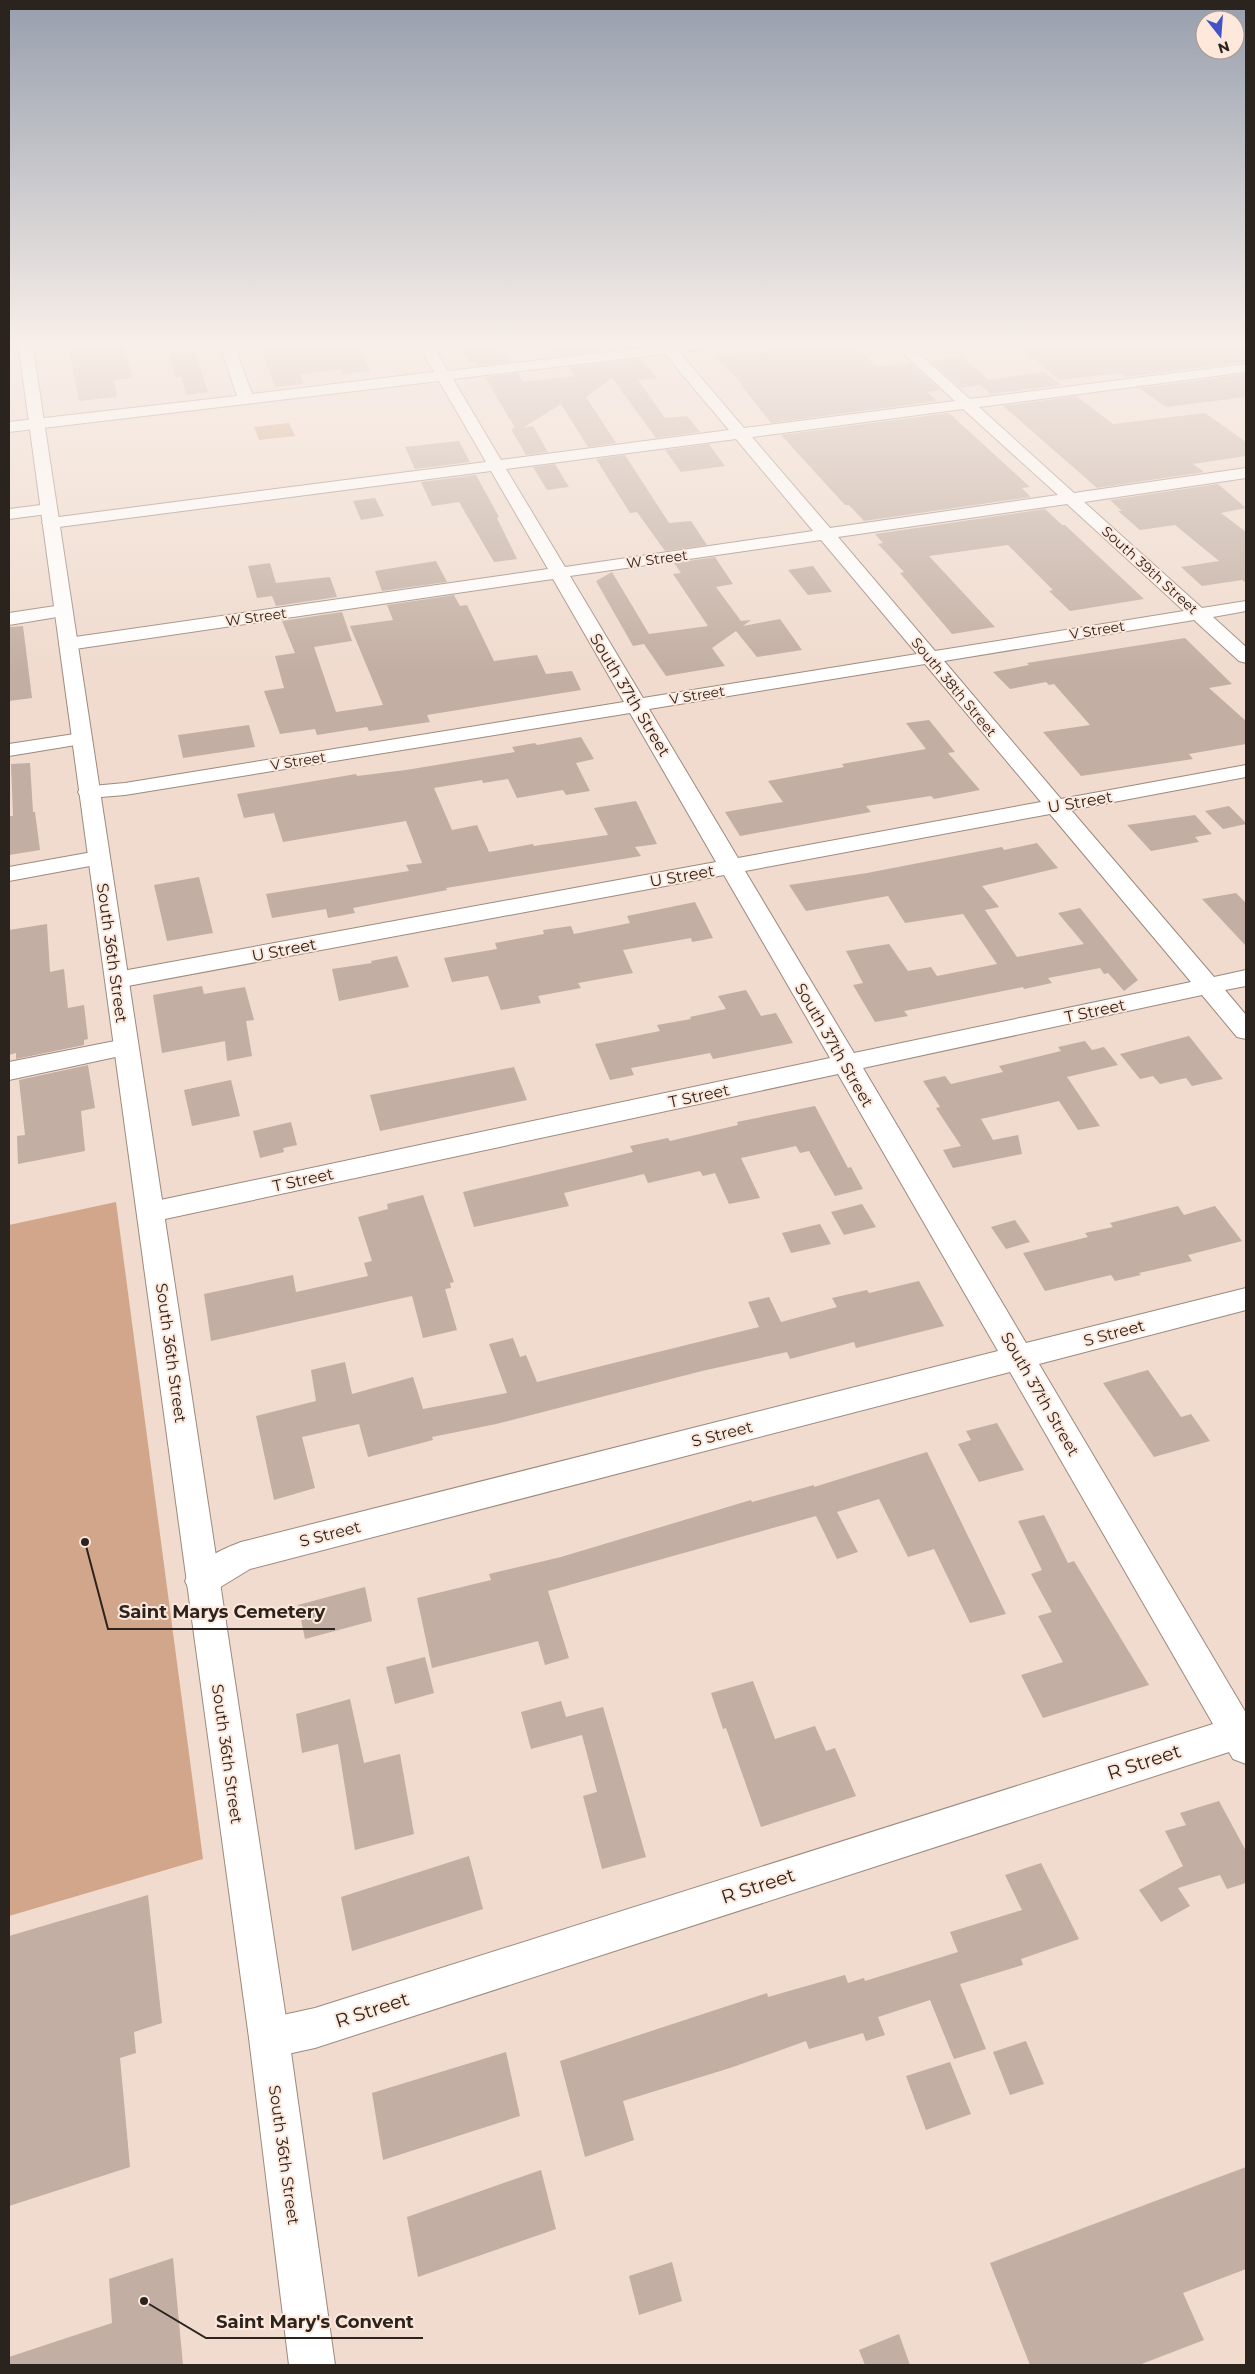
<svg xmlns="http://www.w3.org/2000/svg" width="1255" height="2374" font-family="Montserrat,sans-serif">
<rect width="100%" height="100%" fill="#f0dbce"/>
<!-- green -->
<g fill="#d2a68a">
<path d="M289,423L295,436L259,440L254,427Z"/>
<path d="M116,1202L203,1859L9,1916V1225Z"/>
</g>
<!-- building -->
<g fill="#c2aea2">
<path d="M68,342H90L92,350L125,346L132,378L114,380L117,397L79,401Z"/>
<path d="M275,342H357L370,371L343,374L342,369L300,374L304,384L275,387L260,343Z"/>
<path d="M457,342H485L491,352L504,351L510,362L478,366L476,362L470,363Z"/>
<path d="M597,342H628L632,347L560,356L553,347Z"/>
<path d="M848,342L877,367L911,363L940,390L927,392L937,401L771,423L741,385H743L716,357Z"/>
<path d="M1014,342H1062L1071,348L1120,342L1125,344L1165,342L1170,345L1196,342L1205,348L1246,344V362L1125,377L1119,373L1059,380Z"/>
<path d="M195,351L208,392L186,395L181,377L176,378L169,353Z"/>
<path d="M961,357L989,380L1044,372L1062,385L991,394L980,385L960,388L930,361Z"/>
<path d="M641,359L657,378L638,380L665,418L687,416L700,432L656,438L612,378L586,397L616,443L588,447L561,404L523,428L533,426L548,452L526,455L511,429L515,428L485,377L518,373L523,382L575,376L569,367Z"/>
<path d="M1246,374V397L1166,407L1139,388Z"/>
<path d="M1076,396L1113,424L1205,413L1246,442V456L1193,464L1204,472L1097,488L1003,406Z"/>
<path d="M949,413L1030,487L1022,488L1031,497L864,521L849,505H845L781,435Z"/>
<path d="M459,441L470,462L415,469L405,447Z"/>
<path d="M709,444L725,466L681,472L665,450Z"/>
<path d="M625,455L669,523L691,521L707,545L665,551L637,512L630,513L596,459Z"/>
<path d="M555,464L569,487L547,490L533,467Z"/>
<path d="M476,475L499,517L497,518L517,559L494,562L459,502L432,506L421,482Z"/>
<path d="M1218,484L1246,508L1221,513L1246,532V583L1242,580L1202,586L1181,567L1219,561L1175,525L1140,530L1118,511H1122L1110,500Z"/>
<path d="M375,498L384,516L361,520L353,501Z"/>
<path d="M1045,509L1062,525H1065L1144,599L1070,611L1049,591L1053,590L1008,545L929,556L995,627L952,634L900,573L904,572L878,544L883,543L875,534Z"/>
<path d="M715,557L733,584L716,587L741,621L751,620L743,626L780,619L802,650L757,657L736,631L712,648L725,666L666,676L644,644L633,646L596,581L612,572L649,634L708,626L673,574L681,573L674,563Z"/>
<path d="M436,561L447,582L382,591L375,571Z"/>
<path d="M270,563L276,583L330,577L337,597L276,606L272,596L257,598L248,566Z"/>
<path d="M813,566L832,592L808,595L788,570Z"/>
<path d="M454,595L460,606L467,605L494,661L537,655L546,674L572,671L581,690L427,715L430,722L369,731L367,727L317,735L315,729L280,734L264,691L284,688L275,656L295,653L282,621L342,612L352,641L314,647L336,712L383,705L350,626L393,620L387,605Z"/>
<path d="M23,626L32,698L9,701V627Z"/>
<path d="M1185,638L1232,684L1209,688L1246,721V744L1189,754L1193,759L1081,776L1043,732L1090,725L1054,684L1049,685L1046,682L1010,689L993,672L1029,665L1027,663Z"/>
<path d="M929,720L955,752L948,753L980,790L934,799L931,796L866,806L871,812L740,836L725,812L783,802L768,781L844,767L842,764L926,749L906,723Z"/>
<path d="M249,725L255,747L183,758L178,735Z"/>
<path d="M581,737L594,759L576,763L590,791L566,795L563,790L517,798L508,779L483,783L482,780L434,788L452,830L477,825L489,852L533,844L534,846L608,835L594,808L636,801L657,844L635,847L641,856L446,888L447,890L353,908L355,913L328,918L326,909L272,918L266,894L409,871L406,865L422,863L406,821L283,842L274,813L244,818L237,794L356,774L357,776L406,770L515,752L512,747L535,743L537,745Z"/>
<path d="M30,763L33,812H35L40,850L9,855V816H13L11,764Z"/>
<path d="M1229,806L1246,823V824L1223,829L1205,811Z"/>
<path d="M1195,815L1212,834L1195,837L1199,842L1151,851L1127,825Z"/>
<path d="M1037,843L1058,868L982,886L999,907L985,910L1017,957L1084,944L1058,913L1080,908L1138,980L1124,991L1108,973L1104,974L1100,968L1048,978L1052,983L1024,989L1023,987L904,1011L908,1016L875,1022L853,985L863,983L846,951L889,944L908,971L931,967L937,976L997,964L963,914L905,923L888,896L806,911L789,885L867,873L1002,847L1004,850Z"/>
<path d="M199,877L213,933L167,941L154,885Z"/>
<path d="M1236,893L1246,903V946L1202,899Z"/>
<path d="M695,902L713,938L692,942L691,938L623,950L633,973L578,983L581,988L538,996L541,1003L501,1010L488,976L452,982L444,958L497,949L495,943L544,934L543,930L571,926L574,934L630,923L627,916Z"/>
<path d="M47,924L50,972L64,969L68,1008L84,1005L88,1039L84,1040V1045L16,1059V1053L9,1055V930Z"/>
<path d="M397,956L409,987L339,1001L332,969L372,963L371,961Z"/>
<path d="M202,986L204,994L245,987L254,1020L246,1021L252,1056L227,1061L225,1041L162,1053L153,995Z"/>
<path d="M746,990L761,1016L776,1013L793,1043L713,1059L710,1053L631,1068L634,1075L610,1080L595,1044L660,1031L657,1025L691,1019L690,1017L726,1009L718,996Z"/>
<path d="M1189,1036L1223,1079L1192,1086L1186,1078L1160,1084L1153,1076L1140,1079L1120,1054Z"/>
<path d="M1085,1041L1092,1050L1104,1047L1118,1065L1067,1077L1100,1126L1078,1130L1059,1101L981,1119L993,1140L1018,1135L1022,1154L953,1168L943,1150L961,1146L936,1108L940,1107L923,1081L945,1076L951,1084L1003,1072L999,1066L1061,1051L1058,1047Z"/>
<path d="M88,1065L95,1108L81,1111L85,1151L18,1164L17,1136L25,1135L19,1080Z"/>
<path d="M514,1067L527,1100L380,1131L370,1095Z"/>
<path d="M231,1080L240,1116L192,1126L184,1090Z"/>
<path d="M815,1106L848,1168L851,1167L863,1189L835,1196L809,1151L800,1153L796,1146L741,1158L760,1198L729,1204L715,1173L703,1176L700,1171L648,1183L644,1174L564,1193L569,1206L474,1227L463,1192L633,1152L630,1146L668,1138L670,1141L738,1125L737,1122Z"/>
<path d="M291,1122L297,1145L283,1148L284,1152L260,1158L253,1131Z"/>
<path d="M423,1195L454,1282L450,1283L451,1288L445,1289L457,1330L423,1338L412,1296L211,1341L204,1294L293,1275L296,1292L368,1276L364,1263L372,1261L358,1217L388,1209L387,1204Z"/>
<path d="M862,1204L876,1227L844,1235L831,1212Z"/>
<path d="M1178,1206L1184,1215L1215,1206L1242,1241L1188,1255L1192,1261L1139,1273L1141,1275L1115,1281L1111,1275L1045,1291L1023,1253L1088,1237L1085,1233L1113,1227L1110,1223Z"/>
<path d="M1015,1220L1030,1242L1006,1249L991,1227Z"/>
<path d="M820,1224L831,1244L791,1253L782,1233Z"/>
<path d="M919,1281L944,1326L856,1348L854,1342L790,1359L787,1352L702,1371L496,1424L432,1437L433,1440L368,1457L359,1424L302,1437L315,1488L274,1500L256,1416L316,1401L311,1370L345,1362L352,1394L413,1377L423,1409L507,1393L489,1344L513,1338L520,1357L526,1355L537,1382L759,1327L748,1302L769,1297L781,1322L837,1307L832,1298L867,1290L869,1293Z"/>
<path d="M1148,1370L1181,1417L1191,1414L1210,1441L1154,1457L1103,1383Z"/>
<path d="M997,1423L1024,1470L979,1482L958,1444L971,1440L966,1431Z"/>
<path d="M927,1452L1006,1614L970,1623L934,1549L908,1557L879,1499L837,1512L858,1552L837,1559L816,1516L548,1591L569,1658L545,1665L538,1641L432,1668L417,1598L491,1580L489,1574L561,1557L751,1500L752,1502L814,1485V1487Z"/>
<path d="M1044,1515L1068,1563L1074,1561L1149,1685L1043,1718L1021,1675L1063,1662L1038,1616L1052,1612L1031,1574L1042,1570L1018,1521Z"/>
<path d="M365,1587L372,1621L305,1639L298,1605Z"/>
<path d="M425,1657L434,1693L395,1704L386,1667Z"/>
<path d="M753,1681L775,1739L815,1726L826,1751L835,1748L856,1796L761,1827L726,1728L723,1729L711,1693Z"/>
<path d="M350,1699L364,1763L400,1754L414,1834L355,1850L338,1744L302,1753L296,1714Z"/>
<path d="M561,1701L566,1717L603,1707L646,1857L602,1869L583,1796L597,1792L582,1735L531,1749L521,1712Z"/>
<path d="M1219,1801L1246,1851V1883L1227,1889L1220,1875L1178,1888L1190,1906L1161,1922L1139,1890L1183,1866L1165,1831L1186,1825L1180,1813Z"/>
<path d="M469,1856L483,1909L352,1951L341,1897Z"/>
<path d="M1041,1863L1079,1939L1021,1959L1023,1965L960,1984L986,2049L954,2059L930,2000L878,2017L885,2035L866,2041L863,2033L809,2049L806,2041L730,2068L623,2101L634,2140L585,2157L560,2061L767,1993L768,1997L845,1975L848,1983L864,1978L865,1981L958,1952L950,1932L1022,1910L1005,1875Z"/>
<path d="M148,1895L162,2023L134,2032L136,2053L120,2058L130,2167L9,2206V1936Z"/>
<path d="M1026,2041L1044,2084L1010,2095L993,2052Z"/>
<path d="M506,2052L520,2116L383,2160L372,2093Z"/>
<path d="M950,2062L971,2114L926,2130L906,2076Z"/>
<path d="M1246,2167V2269L1183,2293L1204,2340L1139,2365H1030L990,2263Z"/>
<path d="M541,2170L556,2229L418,2277L407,2217Z"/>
<path d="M173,2258L183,2365H9V2357L112,2323L109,2279Z"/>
<path d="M672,2262L682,2301L639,2315L629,2276Z"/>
<path d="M899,2334L910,2365H865L859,2350Z"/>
</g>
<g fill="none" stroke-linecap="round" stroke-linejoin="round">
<!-- street casing -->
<g stroke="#9d8a7e" stroke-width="2">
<g id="street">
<path d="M219,342H233L252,394L434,372L417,342H431L448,371L659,346L656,342H671L673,344L736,342L729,346L679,352L744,428L955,401L891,342H906L970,399L1246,364V372L979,407L1074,493L1246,468V478L1084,502L1202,608L1246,601V611L1213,617L1246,647V663L1239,661L1194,620L944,661L1061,799L1246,765V777L1071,810L1214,977L1246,970V986L1225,990L1246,1015V1039L1237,1037L1202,995L863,1068L1026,1343L1246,1288V1310L1039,1364L1246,1713V1764L1233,1759L1229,1752L315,2048L269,2058L255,2052L249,2038L255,2024L269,2018L315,2008L1213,1724L1010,1372L250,1569L214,1591L202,1596L190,1591L185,1581C194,1562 222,1549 241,1542L998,1351L838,1074L151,1222L141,1219L137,1212L141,1205L151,1202L830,1058L724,875L117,988L108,985L105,980L108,975L117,972L716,862L630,713L125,795L89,798L81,797L78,792L81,787L125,783L624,702L553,579L68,650L61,648L59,644L61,640L68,638L548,569L491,471L51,528L45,527L42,523L45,519L51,518L486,462L439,381L9,432V422L237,396ZM665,354L729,430L501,460L453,379ZM963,409L1058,495L830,528L752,437ZM736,439L813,531L565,567L506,469ZM1067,504L1184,611L935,651L838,537ZM821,540L917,654L643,698L570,576ZM925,664L1041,802L738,858L649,709ZM1050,814L1191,982L854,1053L745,871Z"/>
<path d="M49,504L55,505L57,509L55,513L9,519V509Z"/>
<path d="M62,605L69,607L71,611L69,615L9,625V613Z"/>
<path d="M81,733L88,735L91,739L88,743L9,756V744Z"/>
<path d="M98,851L106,853L109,858L106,863L9,881V867Z"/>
<path d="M125,1039L134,1041L138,1047L134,1053L9,1080V1062Z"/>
</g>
</g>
<!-- secondary casing -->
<g stroke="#9d8a7e" stroke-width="2">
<path id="secondary" d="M18,342H32L289,2038L335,2365H289L249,2038Z"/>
</g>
<!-- street -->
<use href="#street" fill="#fff" fill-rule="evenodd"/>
<!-- secondary -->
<use href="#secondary" fill="#fff" fill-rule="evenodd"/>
</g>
<!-- sky -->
<linearGradient id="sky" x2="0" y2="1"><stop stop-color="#979fad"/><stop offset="0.51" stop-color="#f8efe9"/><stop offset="1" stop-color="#f8efe9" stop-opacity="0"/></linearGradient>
<rect width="1255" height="674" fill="url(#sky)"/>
<g text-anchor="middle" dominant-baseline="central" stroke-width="4" stroke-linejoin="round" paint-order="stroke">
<!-- far-street labels -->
<g font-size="14" fill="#2a231e" stroke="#fde8db">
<text transform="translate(657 559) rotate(-8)">W Street</text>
<text transform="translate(1150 570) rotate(42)">South 39th Street</text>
<text transform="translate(256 617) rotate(-8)">W Street</text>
<text transform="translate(1097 630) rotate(-9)">V Street</text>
<text transform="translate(954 687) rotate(50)">South 38th Street</text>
<text transform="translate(697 695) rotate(-9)">V Street</text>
<text transform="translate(298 761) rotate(-9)">V Street</text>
</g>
<!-- street labels -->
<g font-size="16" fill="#2a231e" stroke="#fde8db">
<text transform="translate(630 695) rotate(59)">South 37th Street</text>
<text transform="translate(1080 802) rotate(-10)">U Street</text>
<text transform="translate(682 876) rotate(-10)">U Street</text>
<text transform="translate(284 950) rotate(-11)">U Street</text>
<text transform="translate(112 953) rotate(82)">South 36th Street</text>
<text transform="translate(1095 1011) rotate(-12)">T Street</text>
<text transform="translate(834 1045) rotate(60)">South 37th Street</text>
<text transform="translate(699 1096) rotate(-12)">T Street</text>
<text transform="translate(303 1180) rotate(-12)">T Street</text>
<text transform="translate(1114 1333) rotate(-15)">S Street</text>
<text transform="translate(171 1353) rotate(82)">South 36th Street</text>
<text transform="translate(1040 1394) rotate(60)">South 37th Street</text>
<text transform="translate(722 1434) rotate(-14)">S Street</text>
<text transform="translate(330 1534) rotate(-14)">S Street</text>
<text transform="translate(227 1754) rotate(82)">South 36th Street</text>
<text transform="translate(284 2155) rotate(82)">South 36th Street</text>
</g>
<!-- near-street labels -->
<g font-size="19" fill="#2a231e" stroke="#fde8db">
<text transform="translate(1144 1762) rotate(-18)">R Street</text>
<text transform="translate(758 1886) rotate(-18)">R Street</text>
<text transform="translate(372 2010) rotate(-18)">R Street</text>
</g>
</g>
<!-- callouts -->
<path fill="none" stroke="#2a231e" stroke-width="2" d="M85 1542L108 1629H335M144 2301L206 2338H423"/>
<g fill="#2a231e" stroke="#fde8db" stroke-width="2">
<circle cx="85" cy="1542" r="5"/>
<circle cx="144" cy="2301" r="5"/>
</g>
<g font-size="18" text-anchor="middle" font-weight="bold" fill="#2a231e" stroke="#fde8db" stroke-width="4" stroke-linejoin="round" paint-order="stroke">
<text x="222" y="1618">Saint Marys Cemetery</text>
<text x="315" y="2328">Saint Mary's Convent</text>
</g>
<!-- border -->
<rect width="1255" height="2374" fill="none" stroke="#2a231e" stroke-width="20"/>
<!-- north arrow -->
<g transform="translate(1220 35) rotate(163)"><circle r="24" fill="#fde8db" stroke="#a9998f"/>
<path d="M0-4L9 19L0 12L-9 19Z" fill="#4452c7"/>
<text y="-8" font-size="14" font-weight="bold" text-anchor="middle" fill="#2a231e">N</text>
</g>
</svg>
